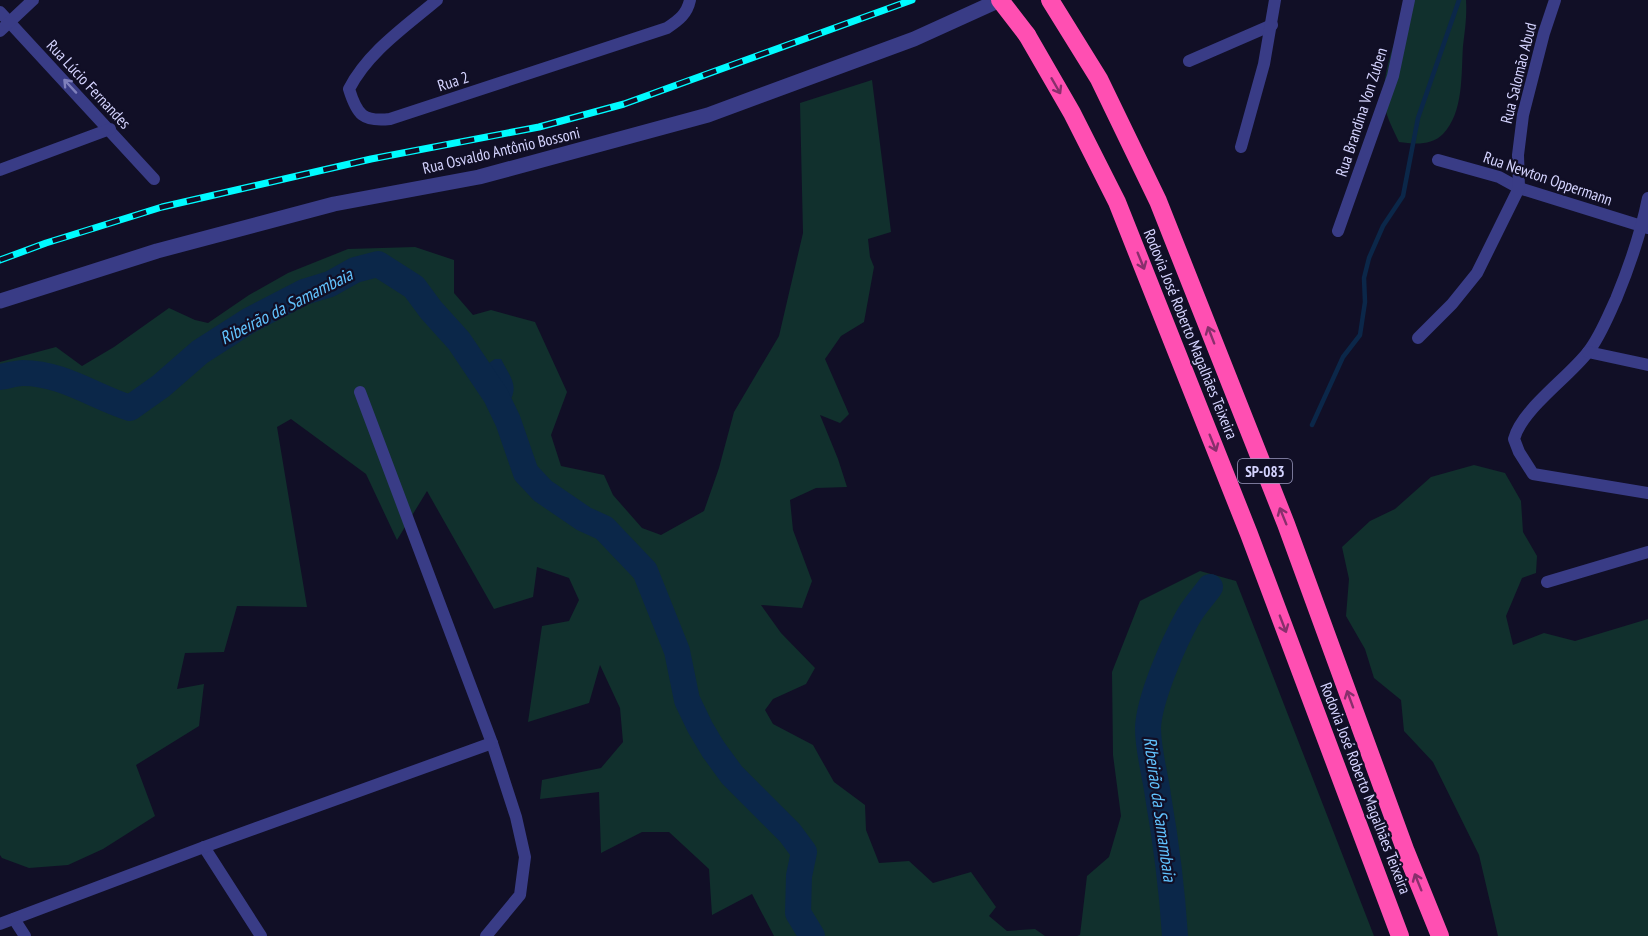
<svg xmlns="http://www.w3.org/2000/svg" width="1648" height="936" font-family="'PT Sans Narrow',sans-serif">
<rect width="100%" height="100%" fill="#110f26"/>
<!-- green -->
<g fill="#11302d">
<path d="M1411,0H1466C1467,16 1465,30 1463,46C1461,74 1464,112 1443,134C1431,146 1414,144 1399,142C1393,129 1384,113 1384,99C1383,64 1399,31 1411,0Z"/>
<path d="M872,80L891,232L868,239L870,257L874,267L864,322L841,336L825,359L849,414L840,423L820,415L838,459L847,487L816,488L790,500L793,530L812,581L802,608L761,605L781,633L815,668L806,684L773,699L765,710L773,724L813,745L834,782L865,805L866,830L879,863L909,861L933,883L971,872L996,907L989,916L1007,931L1035,929L1045,936H774L752,894L712,915L709,869L669,832H642L601,853L599,792L540,799L542,780L601,768L623,742L620,708L600,665L589,703L528,722L542,626L569,621L579,600L569,578L537,567L533,597L494,609L427,491L397,540L366,474L291,419L277,427L307,607L237,606L224,652L185,653L177,689L204,684L199,726L136,765L155,816L103,849L68,865L29,868L2,858L0,855V362L56,347L82,366L114,347L169,308L195,320L208,323L249,295L288,273L348,249L415,247L454,260V293L473,315L491,310L535,322L567,392L551,435L561,466L604,475L613,495L642,528L661,535L704,511L719,468L734,412L779,336L803,233L800,103Z"/>
<path d="M1474,465L1505,473L1521,501L1523,532L1537,556L1536,573L1522,578L1506,616L1513,645L1544,633L1575,641L1648,619V936H1498L1479,855L1433,762L1404,731L1401,700L1374,678L1365,649L1346,616L1349,579L1342,547L1370,521L1395,509L1431,477Z"/>
<path d="M1200,571L1236,581L1374,936H1077L1080,935L1087,876L1109,857L1121,816L1113,755L1112,672L1140,601Z"/>
</g>
<!-- water -->
<path fill="#0b2749" d="M495,359H501C510,377 521,387 507,405L496,385L489,363Z"/>
<g fill="none" stroke-linecap="round" stroke-linejoin="round">
<!-- stream -->
<path stroke="#0b2749" stroke-width="4.5" d="M1312,425L1343,357L1360,335L1365,302L1364,278L1369,258L1383,226L1403,196L1418,118L1459,0"/>
<!-- river -->
<g stroke="#0b2749" stroke-width="26">
<path d="M0,377C7,376 16,373 23,373C62,373 95,397 130,408L161,386L200,352L250,320L304,292L330,284L355,270L378,264L414,287L431,310L459,341L496,396L508,421L526,473L543,491L584,519L604,528L645,571L677,651L687,700L700,727L713,749L732,775L790,833L804,852L799,876L798,913L812,936"/>
<path d="M1175,936C1172,889 1166,842 1158,796C1155,773 1148,751 1148,728C1149,699 1174,642 1188,617C1194,606 1203,597 1210,587"/>
</g>
<!-- minor -->
<g stroke="#393c86" stroke-width="12">
<path d="M437,0C405,27 368,52 349,89C357,115 363,122 390,119L667,28C679,20 687,14 690,0"/>
<path d="M0,12L154,179"/>
<path d="M0,31L33,0"/>
<path d="M1189,61L1272,25"/>
<path d="M1241,147L1264,64L1275,0"/>
<path d="M1438,160L1499,177L1519,188L1648,228"/>
<path d="M0,170L110,129"/>
<path d="M1648,198C1641,233 1630,265 1616,299C1608,316 1600,337 1588,352C1568,378 1522,409 1514,439L1519,452L1533,474L1648,493"/>
<path d="M1338,231L1393,76L1409,0"/>
<path d="M1418,338L1452,304L1477,273L1519,188L1518,155L1523,115L1544,33L1555,0"/>
<path d="M1588,352L1648,365"/>
<path d="M360,392L492,743L516,817L525,857L520,895L486,936"/>
<path d="M1547,582L1648,552"/>
<path d="M204,847L261,936"/>
<path d="M14,919L25,936"/>
<path d="M0,924L204,847L492,743"/>
</g>
<!-- tertiary -->
<path stroke="#393c86" stroke-width="15" d="M0,301L157,251L334,204L479,177L708,115L914,39L1000,0"/>
<!-- motorway -->
<g stroke="#ff4fb2" stroke-width="18">
<path d="M1050,0L1099,79L1158,201L1286,524L1406,852L1440,936"/>
<path d="M1027,35L1072,113L1117,202L1249,534L1400,936"/>
</g>
<!-- rail casing -->
<g stroke="#00fbff" stroke-width="7">
<path id="rail" d="M0,260L46,243L162,207L371,159L539,127L624,104L912,0"/>
</g>
<!-- rail -->
<use href="#rail" stroke="#110f26" stroke-width="4.5" stroke-dasharray="14" stroke-linecap="butt"/>
<!-- motorway-bridge -->
<path stroke="#ff4fb2" stroke-width="18" d="M1000,0L1027,35"/>
</g>
<!-- one-way arrows -->
<defs><path id="oneway-shaft" d="M-6 0H5M1.5-3L5.5 0L1.5 3" fill="none" stroke-width="1.6" stroke-linecap="round" stroke-linejoin="round" transform="scale(1.5)"/></defs>
<use stroke="#7f80bc" href="#oneway-shaft" transform="translate(70 86) rotate(-133)"/>
<g stroke="#882f6c">
<use href="#oneway-shaft" transform="translate(1056 86) rotate(60)"/>
<use href="#oneway-shaft" transform="translate(1141 261) rotate(68)"/>
<use href="#oneway-shaft" transform="translate(1211 335) rotate(-111)"/>
<use href="#oneway-shaft" transform="translate(1213 443) rotate(68)"/>
<use href="#oneway-shaft" transform="translate(1283 516) rotate(-112)"/>
<use href="#oneway-shaft" transform="translate(1283 624) rotate(69)"/>
<use href="#oneway-shaft" transform="translate(1350 699) rotate(-110)"/>
<use href="#oneway-shaft" transform="translate(1418 882) rotate(-112)"/>
</g>
<g text-anchor="middle" dominant-baseline="central" stroke-width="4.5" stroke-linejoin="round" paint-order="stroke">
<!-- shield labels -->
<rect fill="#110f26" stroke="#9a99be" stroke-width="1.5" x="1238" y="459" width="54" height="24" rx="4.5"/>
<g font-size="15" font-weight="bold" fill="#d5d4ff">
<text x="1265" y="471">SP-083</text>
</g>
<!-- street labels -->
<g font-size="16" fill="#d5d4ff" stroke="#110f26">
<text transform="translate(1518 73) rotate(-76)">Rua Salomão Abud</text>
<text transform="translate(453 81) rotate(-18)">Rua 2</text>
<text transform="translate(89 84) rotate(47)">Rua Lúcio Fernandes</text>
<text transform="translate(1361 112) rotate(-72)">Rua Brandina Von Zuben</text>
<text transform="translate(501 150) rotate(-13)">Rua Osvaldo Antônio Bossoni</text>
<text transform="translate(1548 178) rotate(19)">Rua Newton Oppermann</text>
<text transform="translate(1191 334) rotate(68)">Rodovia José Roberto Magalhães Teixeira</text>
<text transform="translate(1366 788) rotate(69)">Rodovia José Roberto Magalhães Teixeira</text>
</g>
<!-- water labels -->
<g font-size="18" font-style="italic" fill="#62c4ff" stroke="#110f26">
<text transform="translate(286 306) rotate(-27)">Ribeirão da Samambaia</text>
<text transform="translate(1160 809) rotate(82)">Ribeirão da Samambaia</text>
</g>
</g>
</svg>
